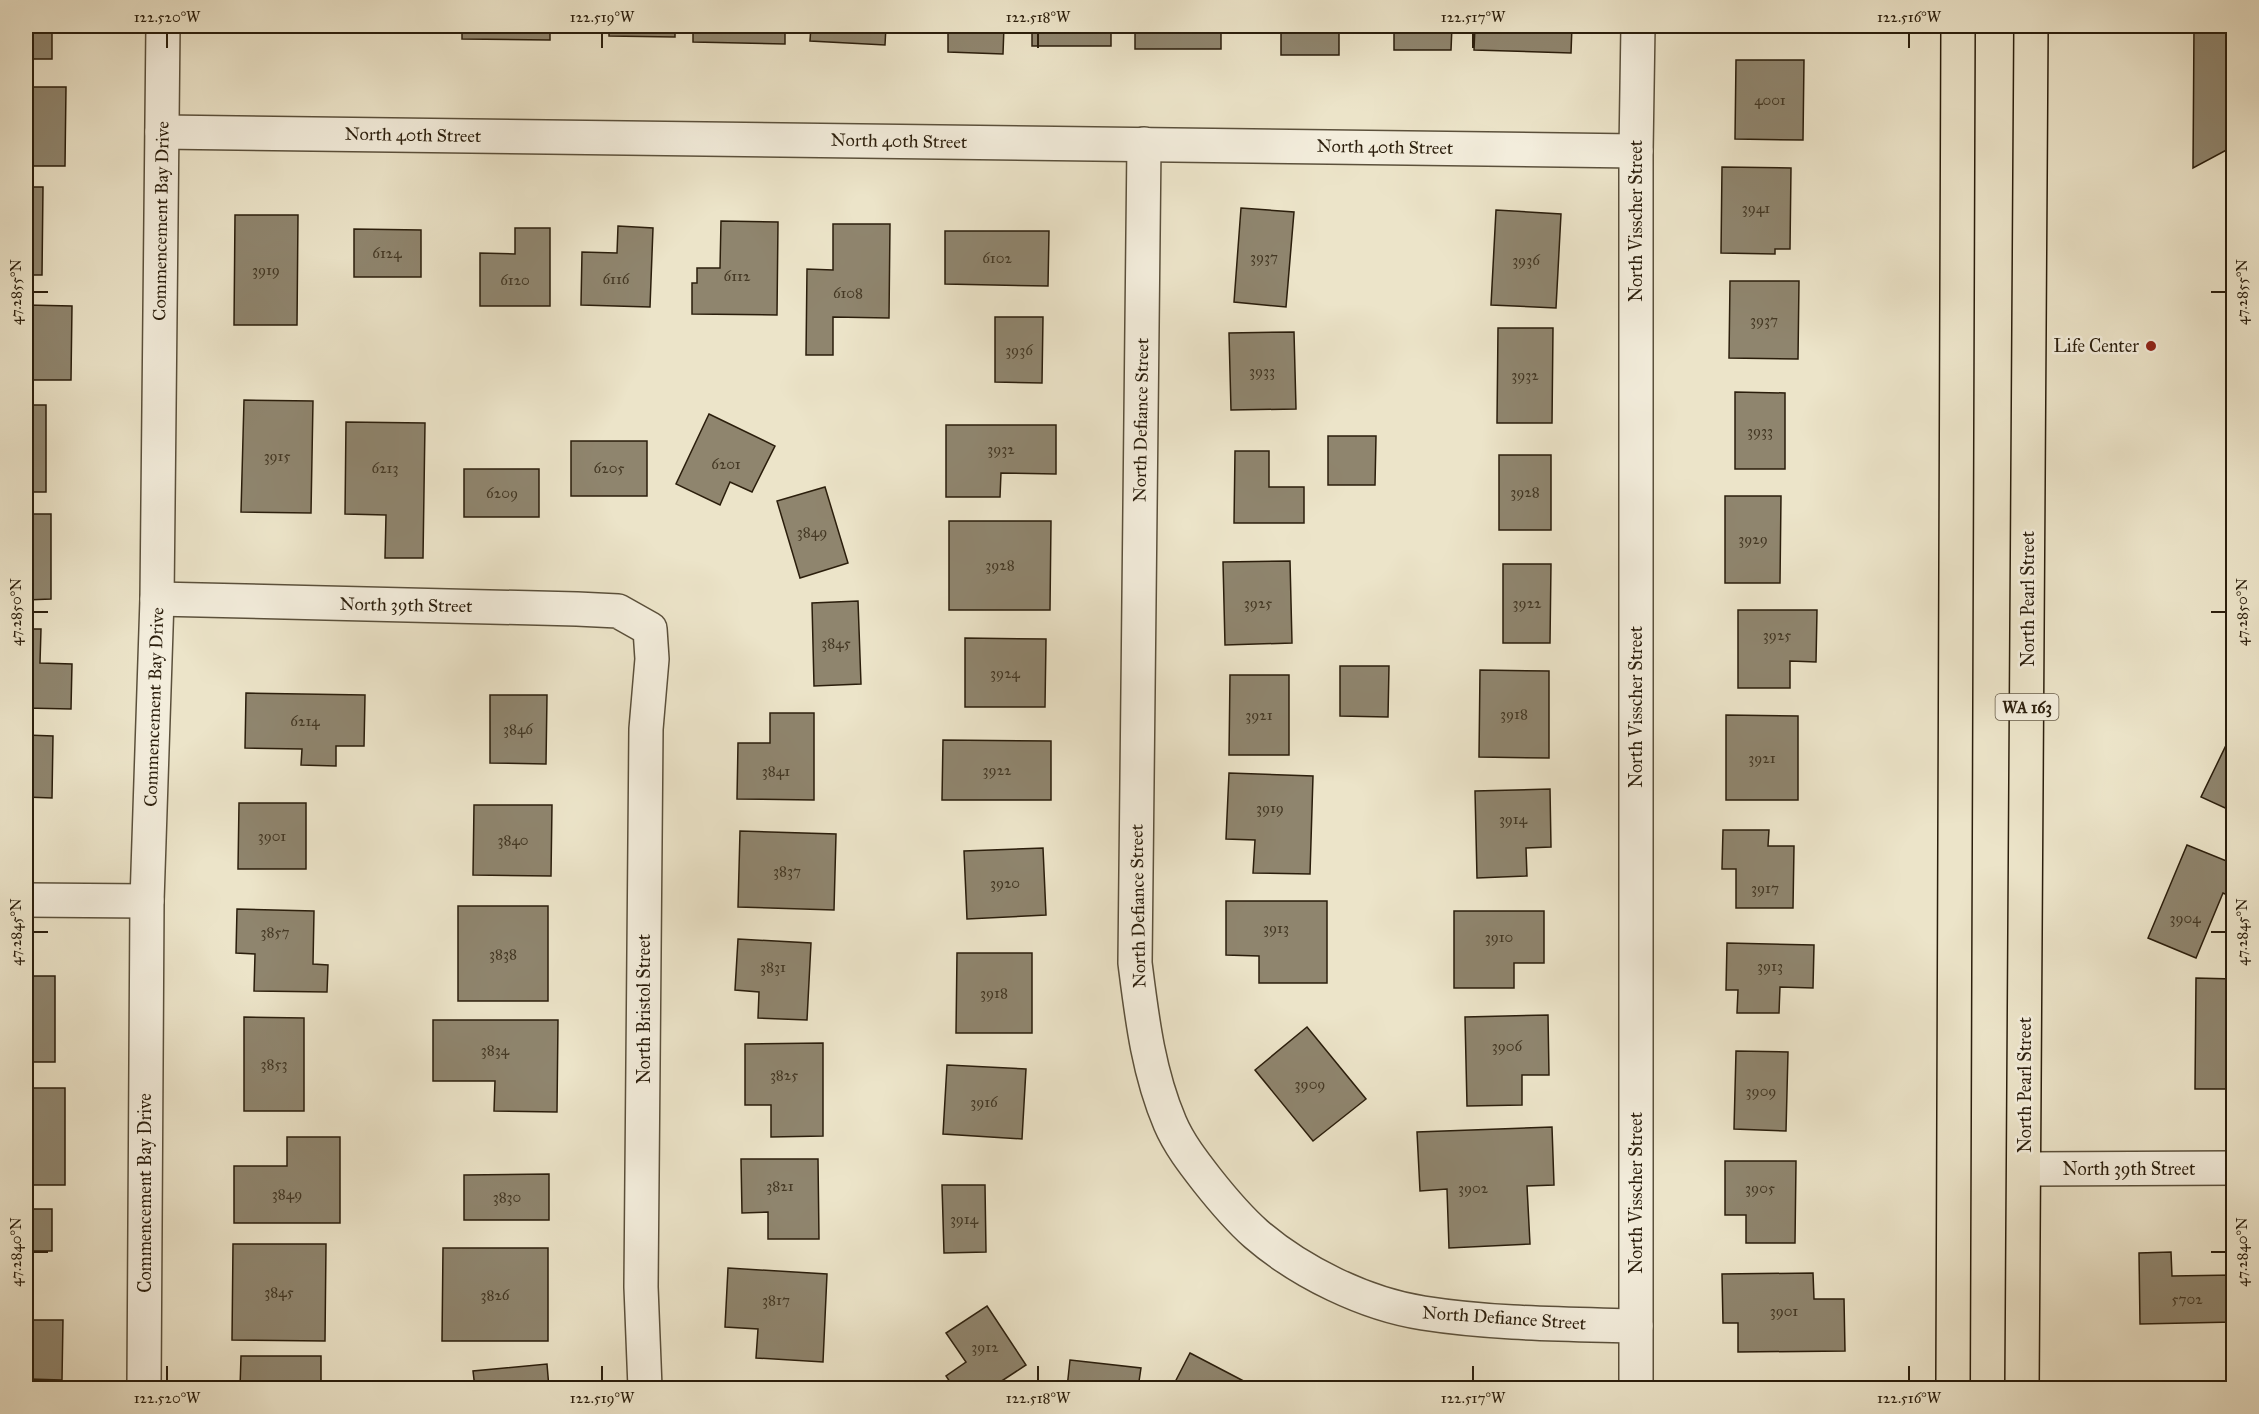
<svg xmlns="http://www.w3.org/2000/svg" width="2259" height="1414" font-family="'IM FELL Great Primer',serif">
<rect width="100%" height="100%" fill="#ece4c9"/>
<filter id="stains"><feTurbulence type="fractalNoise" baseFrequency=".00333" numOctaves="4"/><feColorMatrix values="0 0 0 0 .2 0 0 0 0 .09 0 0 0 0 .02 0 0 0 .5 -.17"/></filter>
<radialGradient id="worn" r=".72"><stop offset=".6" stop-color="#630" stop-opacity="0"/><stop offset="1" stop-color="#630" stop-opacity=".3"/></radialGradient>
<!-- building -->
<g fill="#8f856e" stroke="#2b1e0c" stroke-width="1.5">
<rect x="26" y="26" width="26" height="33"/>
<path d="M279,26H325V32L279,33Z"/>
<path d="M360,26H425V28L360,30Z"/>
<path d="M462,26H550V40L462,39Z"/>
<path d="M609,26H675V37L609,36Z"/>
<path d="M693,26H785V44L693,42Z"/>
<path d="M811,26H886L885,45L810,41Z"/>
<path d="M948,26H1004L1003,54L948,52Z"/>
<rect x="1032" y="26" width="79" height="20"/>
<rect x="1135" y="26" width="86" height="23"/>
<path d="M1253,26H1339V55H1281V28H1253Z"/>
<path d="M1394,26H1452L1451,50H1394Z"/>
<path d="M1475,26H1572L1571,53L1474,50Z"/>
<path d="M1723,26H1789V28Z"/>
<path d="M2194,26H2234V146L2193,168Z"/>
<path d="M1736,60H1804L1803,140L1735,139Z"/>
<path d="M26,87H66L65,166H26Z"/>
<path d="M1722,167L1791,168L1790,249H1775V254L1721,253Z"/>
<path d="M26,187H43L42,275H26Z"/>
<path d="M1241,208L1294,212L1286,307L1234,302Z"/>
<path d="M1496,210L1561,214L1556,308L1491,305Z"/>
<path d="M235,215H298L297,325H234Z"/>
<path d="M721,221L778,222L777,315L692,314V283H697V268H720Z"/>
<path d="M833,224H890L889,318L833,317V355H806L807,269L833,270Z"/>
<path d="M618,226L653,228L650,307L581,305L582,252L617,253Z"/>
<path d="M515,228H550V306H480V253L515,254Z"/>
<path d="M354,229L421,230V277H354Z"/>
<path d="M945,231H1049L1048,286L945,284Z"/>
<path d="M1730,281H1799L1798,359L1729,358Z"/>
<path d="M26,305L72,306L71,380H26Z"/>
<path d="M995,317H1043L1042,383L995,382Z"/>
<path d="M1498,328H1553L1552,423H1497Z"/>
<path d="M1294,332L1296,409L1231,410L1229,333Z"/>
<path d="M1735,392L1785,393V469H1735Z"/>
<path d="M244,400L313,401L311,513L241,512Z"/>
<rect x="26" y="405" width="20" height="87"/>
<path d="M709,414L775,446L752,492L730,482L720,505L676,484Z"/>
<path d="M346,422L425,423L423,558H385L386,515L345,514Z"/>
<path d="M946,425H1056V474L1001,473L1000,497H946Z"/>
<path d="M1328,436H1376L1375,485H1328Z"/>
<rect x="571" y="441" width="76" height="55"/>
<path d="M1235,451H1269V487H1304V523H1234Z"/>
<rect x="1499" y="455" width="52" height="75"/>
<rect x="464" y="469" width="75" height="48"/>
<path d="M825,487L848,563L800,578L777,501Z"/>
<path d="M1725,496H1781L1780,583H1725Z"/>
<path d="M26,514H51V599L26,600Z"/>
<path d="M949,521H1051L1050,610H949Z"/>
<path d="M1290,561L1292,643L1225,645L1223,562Z"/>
<path d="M1503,564H1551L1550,643H1503Z"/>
<path d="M858,601L861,684L814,686L812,603Z"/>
<path d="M1738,610H1817L1816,662L1790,661V688H1738Z"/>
<path d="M26,629H41L40,663L72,664L71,709L26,708Z"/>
<path d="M965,638L1046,639L1045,707H965Z"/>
<path d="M1340,666H1389L1388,717L1340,716Z"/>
<path d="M1480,670L1549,671V758L1479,757Z"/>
<path d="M1230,675H1289V755H1229Z"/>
<path d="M246,693L365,695L364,746H336V766L301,765L302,749L245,748Z"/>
<path d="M490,695H547L546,764L490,763Z"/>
<path d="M770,713H814V800L737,799L738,743H770Z"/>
<path d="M1726,715L1798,716V800H1726Z"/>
<path d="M26,735L53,736L52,798L26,797Z"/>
<path d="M2230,737L2234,739V812L2201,797Z"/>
<path d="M943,740L1051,741V800H942Z"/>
<path d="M1229,773L1313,776L1310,874L1253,873L1255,840L1226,839Z"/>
<path d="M1550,789L1551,847L1526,848L1527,876L1477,878L1475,791Z"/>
<path d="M239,803H306V869H238Z"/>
<path d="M474,805H552L551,876L473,875Z"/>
<path d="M1723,830H1769L1768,846H1794L1793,908H1736V869H1722Z"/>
<path d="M740,831L836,834L834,910L738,907Z"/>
<path d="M2187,845L2234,864V898L2223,893L2196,958L2148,938Z"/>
<path d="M1043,848L1046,915L967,919L964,851Z"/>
<path d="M1226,901H1327V983H1259V956L1226,955Z"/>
<rect x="458" y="906" width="90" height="95"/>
<path d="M237,909L314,911L313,964L328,965L327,992L254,991L255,954L236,953Z"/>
<path d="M1454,911H1544V963H1514V988H1454Z"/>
<path d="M738,939L811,943L807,1020L758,1018L759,992L735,990Z"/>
<path d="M1727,943L1814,945L1813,988L1780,987L1779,1013H1737L1738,990H1726Z"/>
<path d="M957,953H1032V1033H956Z"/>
<rect x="26" y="976" width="29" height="86"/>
<path d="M2196,978L2234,979V1089H2195Z"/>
<path d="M1548,1015L1549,1075H1522V1105L1467,1106L1465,1017Z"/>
<path d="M244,1017L304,1018V1111H244Z"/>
<path d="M433,1020H558L557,1112L494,1111L495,1081H433Z"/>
<path d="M1307,1027L1366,1099L1313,1141L1255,1070Z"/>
<path d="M823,1043V1136L771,1137V1105H745V1044Z"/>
<path d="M1736,1051L1788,1052L1786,1131L1734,1129Z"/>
<path d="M947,1065L1026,1069L1022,1139L943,1134Z"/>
<rect x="26" y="1088" width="39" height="97"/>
<path d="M1552,1127L1554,1185L1527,1186L1530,1244L1449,1248L1447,1189L1420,1191L1417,1132Z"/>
<path d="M287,1137H340V1223H234V1166H287Z"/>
<path d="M741,1159H818L819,1239H768V1212L742,1213Z"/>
<path d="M1725,1161H1796L1795,1243H1746V1215H1725Z"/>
<path d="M549,1174V1220H464V1175Z"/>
<path d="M942,1185H985L986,1252L944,1253Z"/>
<path d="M26,1209H52V1251H28V1293H26Z"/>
<path d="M233,1244H326L325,1341L232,1340Z"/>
<path d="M443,1248H548V1341H442Z"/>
<path d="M2171,1252L2172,1276L2234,1275V1322L2140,1324L2139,1253Z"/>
<path d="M728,1268L827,1274L823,1362L756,1358L758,1329L725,1327Z"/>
<path d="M1813,1273L1814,1299H1844L1845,1351L1738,1352V1323H1723L1722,1274Z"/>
<path d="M987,1306L1026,1365L991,1388H954L946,1376L966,1362L946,1333Z"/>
<path d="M26,1320H63L62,1380L30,1379V1388H26Z"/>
<path d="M1190,1353L1257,1388H1172Z"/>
<path d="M241,1356H321V1388H240Z"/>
<path d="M1070,1360L1141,1368L1138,1388H1067Z"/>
<path d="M547,1364L549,1388H475L473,1371Z"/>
<path d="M1722,1382L1811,1384V1388H1722Z"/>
</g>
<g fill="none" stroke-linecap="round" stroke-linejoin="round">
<!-- minor casing -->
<g stroke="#5b503b" stroke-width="36">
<g id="minor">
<path d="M162,132L1636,151"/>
<path d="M1144,144L1135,963C1142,1018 1148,1071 1170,1123C1179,1144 1193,1162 1207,1180C1222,1199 1238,1218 1256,1234C1300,1272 1365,1304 1423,1313C1493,1324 1565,1324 1636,1326"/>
<path d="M157,599L577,609L618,611L650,629L652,659L646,729L641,1287L645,1388"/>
<path d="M26,900L147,901"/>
<path d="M2025,1169L2234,1168"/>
<path d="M144,1388L147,901L157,599L163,26"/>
<path d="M1636,1388V151L1638,26"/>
</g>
</g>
<!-- major casing -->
<g stroke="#2b1e0c" stroke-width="36">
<g id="major">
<path d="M1953,1388L1958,26"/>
<path d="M2022,1388L2031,26"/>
</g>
</g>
<!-- minor -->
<use href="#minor" stroke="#f3eddc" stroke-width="33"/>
<!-- major -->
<use href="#major" stroke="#ece4c9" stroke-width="33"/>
</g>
<!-- ticks -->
<path fill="none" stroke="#2b1e0c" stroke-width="2" d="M167,33V48M602,33V48M1038,33V48M1473,33V48M1909,33V48M33,292H48M2211,292H2226M33,612H48M2211,612H2226M33,932H48M2211,932H2226M33,1252H48M2211,1252H2226M167,1366V1381M602,1366V1381M1038,1366V1381M1473,1366V1381M1909,1366V1381"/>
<!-- markers -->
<circle fill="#8f2418" stroke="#f3eddc" stroke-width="2" cx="2151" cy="346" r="6"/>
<g text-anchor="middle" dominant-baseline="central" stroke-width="5" stroke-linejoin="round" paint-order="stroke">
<!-- number labels -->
<g font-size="15" fill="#443824">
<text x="1770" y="100">4001</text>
<text x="1756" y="208">3941</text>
<text x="387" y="253">6124</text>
<text x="1264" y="257">3937</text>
<text x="997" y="258">6102</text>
<text x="1526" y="260">3936</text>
<text x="266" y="270">3919</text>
<text x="737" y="276">6112</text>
<text x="616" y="279">6116</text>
<text x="515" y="280">6120</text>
<text x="848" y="293">6108</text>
<text x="1764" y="320">3937</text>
<text x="1019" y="350">3936</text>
<text x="1262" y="371">3933</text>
<text x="1525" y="375">3932</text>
<text x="1760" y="431">3933</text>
<text x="1001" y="449">3932</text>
<text x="277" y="456">3915</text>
<text x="726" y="464">6201</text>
<text x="385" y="468">6213</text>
<text x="609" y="468">6205</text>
<text x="1525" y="492">3928</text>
<text x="502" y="493">6209</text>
<text x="812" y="532">3849</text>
<text x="1753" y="539">3929</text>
<text x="1000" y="565">3928</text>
<text x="1258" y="603">3925</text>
<text x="1527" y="603">3922</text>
<text x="1777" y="635">3925</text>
<text x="836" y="643">3845</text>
<text x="1005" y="673">3924</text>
<text x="1514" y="714">3918</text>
<text x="1259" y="715">3921</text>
<text x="305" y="721">6214</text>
<text x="518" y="729">3846</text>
<text x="1762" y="758">3921</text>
<text x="997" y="770">3922</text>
<text x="776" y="771">3841</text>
<text x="1270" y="808">3919</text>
<text x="1513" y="819">3914</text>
<text x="272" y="836">3901</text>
<text x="513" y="840">3840</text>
<text x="787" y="871">3837</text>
<text x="1005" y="883">3920</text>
<text x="1765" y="888">3917</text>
<text x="2185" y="918">3904</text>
<text x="1276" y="928">3913</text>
<text x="275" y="932">3857</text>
<text x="1499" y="937">3910</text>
<text x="503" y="954">3838</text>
<text x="1770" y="966">3913</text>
<text x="773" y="967">3831</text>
<text x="994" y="993">3918</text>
<text x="1507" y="1046">3906</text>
<text x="495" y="1050">3834</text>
<text x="274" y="1064">3853</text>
<text x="784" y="1075">3825</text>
<text x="1310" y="1084">3909</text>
<text x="1761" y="1091">3909</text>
<text x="984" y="1102">3916</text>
<text x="780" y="1186">3821</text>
<text x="1473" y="1188">3902</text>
<text x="1760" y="1188">3905</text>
<text x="287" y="1194">3849</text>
<text x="507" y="1197">3830</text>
<text x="964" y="1219">3914</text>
<text x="279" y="1292">3845</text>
<text x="495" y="1295">3826</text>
<text x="2187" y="1299">5702</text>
<text x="776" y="1300">3817</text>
<text x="1784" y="1311">3901</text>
<text x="985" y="1347">3912</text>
</g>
<!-- shield labels -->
<rect fill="#f3eddc" stroke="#675c4a" stroke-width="1.5" x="1995.5" y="694" width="63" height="26" rx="4.5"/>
<g font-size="16" font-weight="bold" fill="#2b1e0c">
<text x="2027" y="707">WA 163</text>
</g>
<!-- street labels -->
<g font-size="18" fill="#2b1e0c" stroke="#f3eddc">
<text transform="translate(413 135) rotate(1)">North 40th Street</text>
<text transform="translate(899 141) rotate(1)">North 40th Street</text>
<text transform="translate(1385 147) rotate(1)">North 40th Street</text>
<text transform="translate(161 221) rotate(-89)">Commencement Bay Drive</text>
<text transform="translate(1636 221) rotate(-90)">North Visscher Street</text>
<text transform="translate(1141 420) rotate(-89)">North Defiance Street</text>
<text transform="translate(2028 599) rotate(-90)">North Pearl Street</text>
<text transform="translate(406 605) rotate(1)">North 39th Street</text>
<text transform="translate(154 707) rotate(-88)">Commencement Bay Drive</text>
<text transform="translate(1636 707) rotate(-90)">North Visscher Street</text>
<text transform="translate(1138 906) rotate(-91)">North Defiance Street</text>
<text transform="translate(644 1009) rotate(-90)">North Bristol Street</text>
<text transform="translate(2025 1085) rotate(-90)">North Pearl Street</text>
<text x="2129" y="1169">North 39th Street</text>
<text transform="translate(145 1193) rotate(-90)">Commencement Bay Drive</text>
<text transform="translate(1636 1193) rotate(-90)">North Visscher Street</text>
<text transform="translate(1504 1318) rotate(4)">North Defiance Street</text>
</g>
<!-- poi labels -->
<g font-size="18" fill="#2b1e0c" stroke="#f3eddc" text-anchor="end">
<text x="2139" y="346">Life Center</text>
</g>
</g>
<!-- margin -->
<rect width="2259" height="1414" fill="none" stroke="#ece4c9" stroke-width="66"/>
<rect x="33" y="33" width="2193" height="1348" fill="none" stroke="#2b1e0c" stroke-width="2"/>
<g font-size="15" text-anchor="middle" fill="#2b1e0c">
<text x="167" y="22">122.520°W</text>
<text x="602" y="22">122.519°W</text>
<text x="1038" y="22">122.518°W</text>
<text x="1473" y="22">122.517°W</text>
<text x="1909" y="22">122.516°W</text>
<text transform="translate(16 292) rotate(-90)" y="5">47.2855°N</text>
<text transform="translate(2242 292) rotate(-90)" y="5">47.2855°N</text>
<text transform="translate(16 612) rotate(-90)" y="5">47.2850°N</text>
<text transform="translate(2242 612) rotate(-90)" y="5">47.2850°N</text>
<text transform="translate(16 932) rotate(-90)" y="5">47.2845°N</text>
<text transform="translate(2242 932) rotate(-90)" y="5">47.2845°N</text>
<text transform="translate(16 1252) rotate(-90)" y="5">47.2840°N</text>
<text transform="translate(2242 1252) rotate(-90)" y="5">47.2840°N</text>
<text x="167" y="1403">122.520°W</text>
<text x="602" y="1403">122.519°W</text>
<text x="1038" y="1403">122.518°W</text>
<text x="1473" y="1403">122.517°W</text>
<text x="1909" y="1403">122.516°W</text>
</g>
<rect width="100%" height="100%" filter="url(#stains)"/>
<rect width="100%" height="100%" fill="url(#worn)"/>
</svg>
